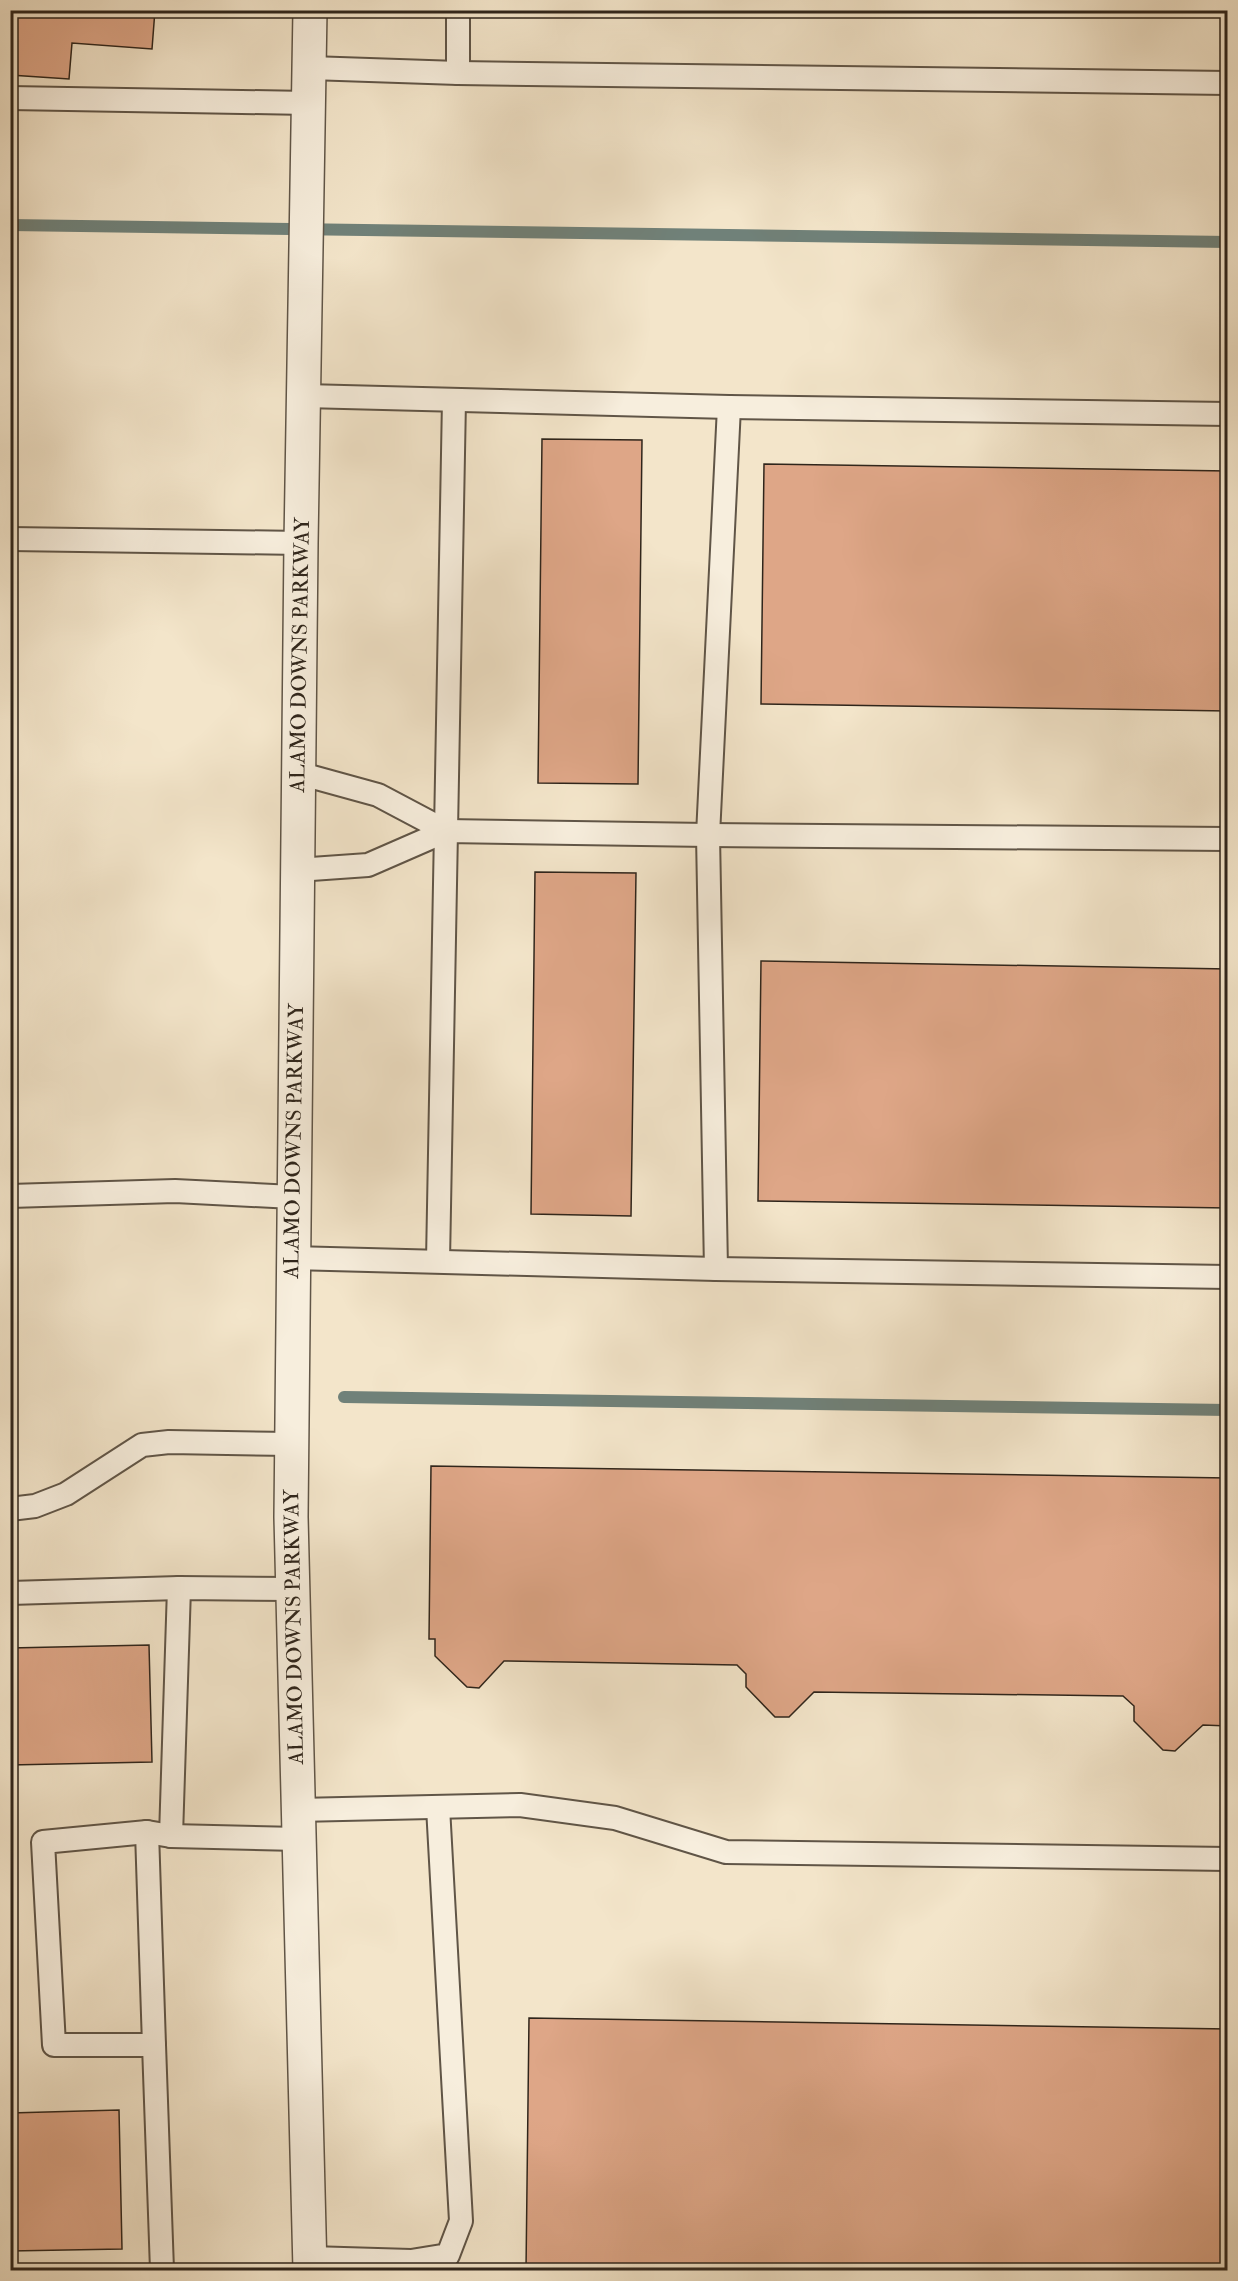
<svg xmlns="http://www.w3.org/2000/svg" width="1238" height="2281" font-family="'IM FELL Double Pica',serif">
<rect width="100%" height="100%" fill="#f3e5ca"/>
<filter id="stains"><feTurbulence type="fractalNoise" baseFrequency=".00333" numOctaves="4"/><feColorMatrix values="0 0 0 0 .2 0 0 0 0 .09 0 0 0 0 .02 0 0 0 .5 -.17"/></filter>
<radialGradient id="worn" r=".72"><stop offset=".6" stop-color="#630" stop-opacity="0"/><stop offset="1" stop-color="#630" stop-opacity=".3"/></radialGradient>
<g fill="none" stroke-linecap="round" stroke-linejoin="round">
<!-- stream -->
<g stroke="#708179" stroke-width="12">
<path d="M10,225L1228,242"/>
<path d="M344,1397L1228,1410"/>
</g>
</g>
<!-- building -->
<g fill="#dea687" stroke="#2f251b" stroke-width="1.5">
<path d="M10,10H155L152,49L72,43L69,79L10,75Z"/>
<path d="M542,439L642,440L638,784L538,783Z"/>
<path d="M764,464L1228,471V711L761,704Z"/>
<path d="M535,872L636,873L631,1216L531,1214Z"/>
<path d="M761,961L1228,969V1208L758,1201Z"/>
<path d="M431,1466L1228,1478V1726L1203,1725L1175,1751L1163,1750L1134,1721V1706L1123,1696L814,1692L789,1717H775L746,1687V1674L737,1665L504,1661L479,1688L467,1687L435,1656V1639H429Z"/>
<path d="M149,1645L152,1762L10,1765V1648Z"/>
<path d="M529,2018L1228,2029V2270H526Z"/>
<path d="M119,2110L122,2249L10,2251V2113Z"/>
</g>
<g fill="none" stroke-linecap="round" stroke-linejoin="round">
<!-- service casing -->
<g stroke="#605547" stroke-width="26">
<g id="service">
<path d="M310,68L458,73L1228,83"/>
<path d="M458,73V10"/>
<path d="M10,98L308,103"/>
<path d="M305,396L729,407L1228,414"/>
<path d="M10,539L301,543"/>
<path d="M298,773L378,795L446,831"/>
<path d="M297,870L368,865L446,831L708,835L1228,839"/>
<path d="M10,1196L175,1191L293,1197"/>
<path d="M292,1258L716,1269L1228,1277"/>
<path d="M438,1261L454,400"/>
<path d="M716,1269L708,835L729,407"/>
<path d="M10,1509L35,1506L66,1494L142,1445L169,1442L291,1444"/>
<path d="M10,1593L179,1588L292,1589"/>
<path d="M298,1810L520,1805L615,1818L726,1852L1228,1859"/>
<path d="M147,1832L154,2045"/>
<path d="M171,1836L179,1588"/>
<path d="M310,2258L411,2261L448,2255L461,2221L438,1807"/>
<path d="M162,2270L154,2045H54L43,1842L147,1832L171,1836L298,1839"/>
</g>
</g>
<!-- minor casing -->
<g stroke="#605547" stroke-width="36">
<path id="minor" d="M310,2270L291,1517L301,543L310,10"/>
</g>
<!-- service -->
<use href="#service" stroke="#f7eedd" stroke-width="22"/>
<!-- minor -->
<use href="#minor" stroke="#f7eedd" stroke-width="33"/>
</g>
<g text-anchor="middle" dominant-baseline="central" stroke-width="4.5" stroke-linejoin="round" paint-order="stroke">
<!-- street labels -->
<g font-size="21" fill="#2f251b" stroke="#f7eedd">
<text transform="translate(300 655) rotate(-89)">ALAMO DOWNS PARKWAY</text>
<text transform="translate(294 1141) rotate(-89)">ALAMO DOWNS PARKWAY</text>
<text transform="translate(294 1627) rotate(-91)">ALAMO DOWNS PARKWAY</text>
</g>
</g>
<!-- margin -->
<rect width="1238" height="2281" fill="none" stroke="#f3e5ca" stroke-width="36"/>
<rect x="12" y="12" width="1214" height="2257" fill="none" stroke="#2f251b" stroke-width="3"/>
<rect x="18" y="18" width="1202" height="2245" fill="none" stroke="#2f251b" stroke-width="1.5"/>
<rect width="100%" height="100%" filter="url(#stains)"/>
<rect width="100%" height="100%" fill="url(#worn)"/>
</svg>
